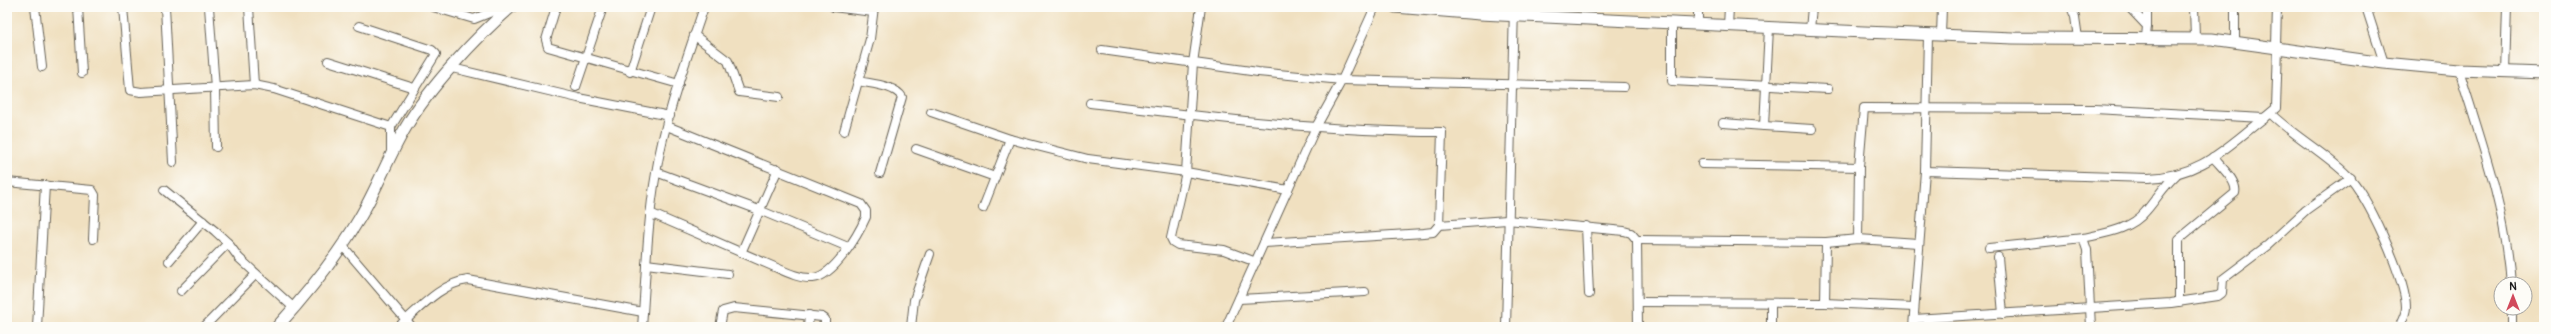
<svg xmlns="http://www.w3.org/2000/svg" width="2551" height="334" font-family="Pangolin,sans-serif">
<rect width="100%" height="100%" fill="#fdfcf7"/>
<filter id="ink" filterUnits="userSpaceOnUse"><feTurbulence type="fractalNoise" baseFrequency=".025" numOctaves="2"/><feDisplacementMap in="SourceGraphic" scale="8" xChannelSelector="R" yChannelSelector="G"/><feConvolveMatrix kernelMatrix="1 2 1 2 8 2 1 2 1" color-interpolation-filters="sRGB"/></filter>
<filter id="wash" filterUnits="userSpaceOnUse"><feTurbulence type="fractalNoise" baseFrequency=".012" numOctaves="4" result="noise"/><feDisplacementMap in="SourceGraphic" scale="16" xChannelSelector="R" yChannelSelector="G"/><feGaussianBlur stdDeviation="0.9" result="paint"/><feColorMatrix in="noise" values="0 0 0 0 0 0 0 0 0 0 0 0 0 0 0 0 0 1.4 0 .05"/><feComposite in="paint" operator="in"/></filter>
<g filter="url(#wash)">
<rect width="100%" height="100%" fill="#f0e0c0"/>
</g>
<g filter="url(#ink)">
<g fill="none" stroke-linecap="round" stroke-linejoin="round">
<!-- street casing -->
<g stroke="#666155" stroke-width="10">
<g id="street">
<path d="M35,7L42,67"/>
<path d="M78,7L82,73"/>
<path d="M123,7L130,90L141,92L254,85L274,89L391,127"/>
<path d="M165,7L173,162"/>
<path d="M209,7L215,88L216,147"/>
<path d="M249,7L254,85"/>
<path d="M433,7L474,19L504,7"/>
<path d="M556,7L546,40L548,47L679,84"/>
<path d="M833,7L873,12"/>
<path d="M1201,7L1193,63L1186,172L1171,238L1173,242L1178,245L1224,250L1256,262"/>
<path d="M2071,7L2075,17L2078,38"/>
<path d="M2129,7L2147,26L2146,37"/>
<path d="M2147,7V26"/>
<path d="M2194,7L2195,38"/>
<path d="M2235,7V41"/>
<path d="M2366,7L2384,63"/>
<path d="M1672,22V81L1828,89"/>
<path d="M1698,24V7"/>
<path d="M359,26L432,50L436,54L391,127V151"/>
<path d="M1728,26L1729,7"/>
<path d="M1810,30L1812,7"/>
<path d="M694,35L728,61L739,92L779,97"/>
<path d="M1941,35L1942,7"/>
<path d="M2276,46L2277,7"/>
<path d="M1102,50L1258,72L1342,80L1624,87"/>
<path d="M328,61L414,88"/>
<path d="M452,68L578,98L670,116"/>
<path d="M2459,70C2481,140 2506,210 2511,284"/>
<path d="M630,72L651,7"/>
<path d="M2505,73L2507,7"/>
<path d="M858,81C871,84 895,85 902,97L880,173"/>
<path d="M576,87L603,7"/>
<path d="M1090,103C1207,117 1324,132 1442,132L1439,225"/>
<path d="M931,112L1010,139"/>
<path d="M2271,114C2295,137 2325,153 2347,175C2367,193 2406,280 2406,307C2406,314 2402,321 2399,327"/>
<path d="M1723,123L1764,126L1769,28"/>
<path d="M1764,126L1812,129"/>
<path d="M844,131L870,39L874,7"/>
<path d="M916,149L995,177"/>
<path d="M1702,164L1859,167"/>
<path d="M1925,171L2148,178C2201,176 2225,148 2264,118"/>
<path d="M656,172L759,210L848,247"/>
<path d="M7,182L92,190L95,195L93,239"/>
<path d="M164,190L215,231L228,243L239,258L294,308"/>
<path d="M983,208L1010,139L1088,159L1186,172L1288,190"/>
<path d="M650,213L777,268C788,273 801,279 813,278C834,276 858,235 866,217V211L861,204L667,126"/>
<path d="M1586,226L1589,294"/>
<path d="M2083,238C2105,233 2131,230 2146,211C2158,197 2162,188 2176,175"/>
<path d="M1858,239L1859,167L1864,108L2094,109L2264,118L2276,108L2278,47"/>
<path d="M1637,240L1826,242L1858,239L1918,243"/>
<path d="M1264,243L1424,233L1433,232L1439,225L1507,220L1624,231L1631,233L1637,240L1638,327"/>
<path d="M342,245L412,327"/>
<path d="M1989,248L2083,238L2087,250L2091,327"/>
<path d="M741,253L778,169"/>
<path d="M1998,257L2003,314"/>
<path d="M169,261L203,221"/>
<path d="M646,264L728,274"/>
<path d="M181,291L228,243"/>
<path d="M1239,299L1365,292"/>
<path d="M1638,302L1825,303L1914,307"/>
<path d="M2179,302V239L2235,193C2238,181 2220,166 2213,157"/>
<path d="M1825,303L1826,242"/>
<path d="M1914,319L2171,303L2218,296L2222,293L2223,279L2268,245L2306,210L2351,178"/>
<path d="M37,327L45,185"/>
<path d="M204,327L256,274"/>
<path d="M398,327C418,310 441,283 468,280L643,312"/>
<path d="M642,327C646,276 647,224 656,173C665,117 686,61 704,7"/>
<path d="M720,327L723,311L734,308L822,317L825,319V327"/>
<path d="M808,327L809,315"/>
<path d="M911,327L914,300L930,254"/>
<path d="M1226,327L1316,127L1342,80L1375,7"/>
<path d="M1506,327L1514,7"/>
<path d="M1771,327V303"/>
<path d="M1913,327L1925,171L1928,35"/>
<path d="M2512,327V308"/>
</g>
</g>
<!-- secondary casing -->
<g stroke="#666155" stroke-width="13">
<g id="secondary">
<path d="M1395,7L1480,14L1864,32L2013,38L2212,39L2384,63L2459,70L2544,73"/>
<path d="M277,327C308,293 336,258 359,219C377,189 388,157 406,127C429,88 476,37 511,7"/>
</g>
</g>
<!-- street -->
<use href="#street" stroke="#fff" stroke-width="8"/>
<!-- secondary -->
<use href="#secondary" stroke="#fff" stroke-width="11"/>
</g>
</g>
<!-- margin -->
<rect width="2551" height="334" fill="none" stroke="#fdfcf7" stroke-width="24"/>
<!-- north arrow -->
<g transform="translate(2513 296)"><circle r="19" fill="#fdfcf7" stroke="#a3a29f"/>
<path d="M0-3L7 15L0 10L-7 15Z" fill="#d1495b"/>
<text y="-6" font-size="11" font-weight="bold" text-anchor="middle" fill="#1c1c1c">N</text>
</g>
</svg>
